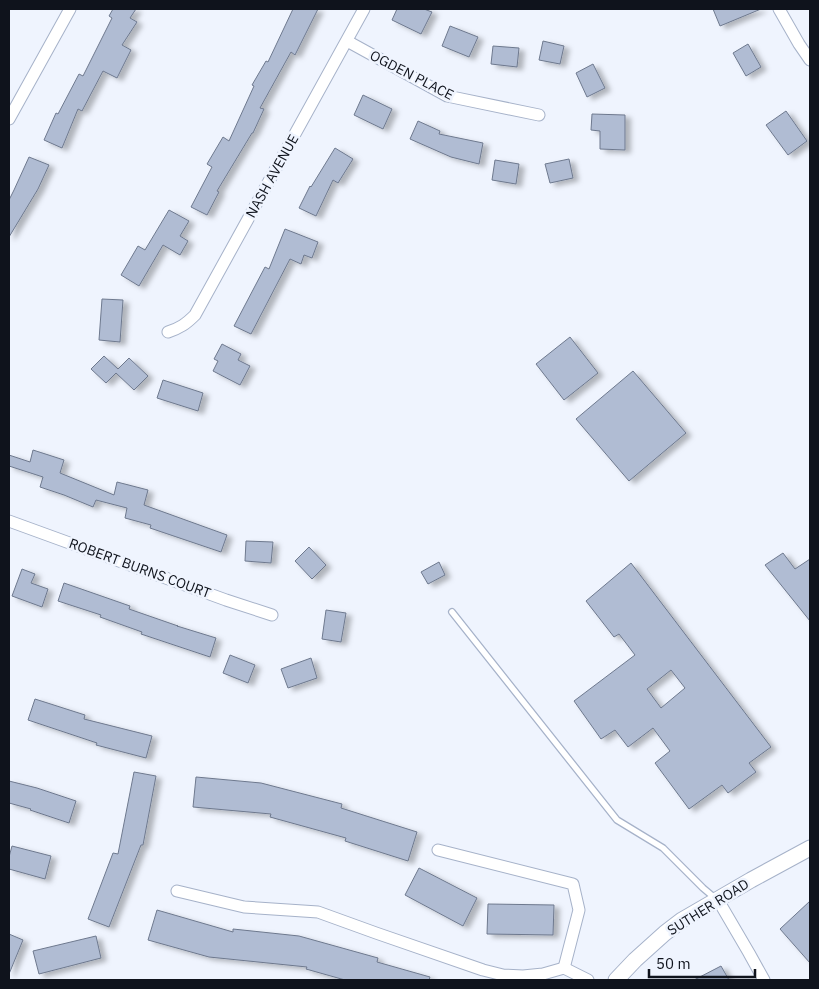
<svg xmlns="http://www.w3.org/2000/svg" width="819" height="989" font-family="'IBM Plex Sans',sans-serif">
<defs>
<filter id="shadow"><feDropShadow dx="5.5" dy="3" stdDeviation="2.5" flood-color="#0004"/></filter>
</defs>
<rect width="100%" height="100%" fill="#eff4fe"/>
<!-- building -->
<g fill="#b0bcd3" stroke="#6e798e" fill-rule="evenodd" filter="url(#shadow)">
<path d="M113,9H136L130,18L137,22L122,45L131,50L117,78L103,71L82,111L78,109L62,148L44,140L56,113L58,114L79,74L83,76L112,18L109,16Z"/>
<path d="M293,9H318L295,55L291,52L260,108L264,109L253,133H252L217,191L219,192L207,215L191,207L212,167L207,164L223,137L229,141L254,86L252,85L266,61L268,62Z"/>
<path d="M397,9H424L432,12L421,34L392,20Z"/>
<path d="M713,9H761L720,26Z"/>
<path d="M450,26L478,37L469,57L442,46Z"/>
<path d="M543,41L564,46L560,64L539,60Z"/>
<path d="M748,44L761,67L746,76L733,53Z"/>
<path d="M493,46L519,48L517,67L491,64Z"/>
<path d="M593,64L605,88L587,97L576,73Z"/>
<path d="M363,95L392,109L383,129L354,115Z"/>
<path d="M786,111L807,141L788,155L766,125Z"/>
<path d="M592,114L625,115V150L600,149V131L591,130Z"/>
<path d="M418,121L440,131L439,134L483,143L479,164L451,157L410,139Z"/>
<path d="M335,148L353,159L338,183L333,180L316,216L299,208L310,186L311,187Z"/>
<path d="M29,157L49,165L38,189L9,237V200L14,190Z"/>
<path d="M569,159L573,178L550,183L545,164Z"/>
<path d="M495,160L519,164L516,184L492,180Z"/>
<path d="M169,210L189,221L180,236L188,241L180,255L163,245L139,286L121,275L138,246L145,250Z"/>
<path d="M285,229L318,242L312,258L304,255L301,264L290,259L251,334L234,326L265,267L269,269Z"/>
<path d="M102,299L123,300L120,342L99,340Z"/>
<path d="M570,337L598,373L564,400L536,364Z"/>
<path d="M222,344L241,354L238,360L250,366L240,385L213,371L218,361L214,359Z"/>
<path d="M104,356L118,369L129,358L148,376L134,390L116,373L106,383L91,369Z"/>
<path d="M633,371L686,433L629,481L576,419Z"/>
<path d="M163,380L203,393L198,411L157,398Z"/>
<path d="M33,450L64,460L60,473L114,495L117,482L148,490L144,505L227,535L221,552L150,528L151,525L125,518L127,508L96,500L93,507L64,495L40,487L43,477L9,466V455L30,462Z"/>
<path d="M246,541L273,542L271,563L245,561Z"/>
<path d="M309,547L326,565L312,579L295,561Z"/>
<path d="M783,553L795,569L810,559V621L765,565Z"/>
<path d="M439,562L445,575L428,584L421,572Z"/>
<path d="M631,563L771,747L749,763L756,772L728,793L722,785L689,809L655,763L670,751L653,728L628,747L615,730L601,739L574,701L635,655L619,634L614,637L586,601ZM671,670L685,688L661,708L647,689Z"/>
<path d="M22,569L35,574L31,583L48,589L42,607L12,596Z"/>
<path d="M64,583L130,606L129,609L178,626H177L216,638L210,657L141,634L142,632L100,617L101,615L58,601Z"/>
<path d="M326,610L346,613L341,642L322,639Z"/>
<path d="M230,655L255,665L248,683L223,673Z"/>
<path d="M311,658L317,678L288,688L281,669Z"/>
<path d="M35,699L85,715L84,719L152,736L146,758L96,745L97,743L28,720Z"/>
<path d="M134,772L156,776L143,845H141L109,927L88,919L113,853L118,854Z"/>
<path d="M196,777L261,783L342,804L341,808L417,832L408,861L345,841L346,838L270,817L271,814L193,807Z"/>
<path d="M9,781L37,788L76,801L69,823L30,810L31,809L9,803Z"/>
<path d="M12,846L51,856L45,879L9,869V857Z"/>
<path d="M419,868L477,898L463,926L405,895Z"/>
<path d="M810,901V963L780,929Z"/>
<path d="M488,904L554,905L553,935L487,934Z"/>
<path d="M157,910L233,932V929L299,936L378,958L377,962L430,977L429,980H345L306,969L307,967L209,957L148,940Z"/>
<path d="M9,934L23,940L9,974Z"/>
<path d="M96,936L101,958L39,974L33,951Z"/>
<path d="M721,966L729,980H694Z"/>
</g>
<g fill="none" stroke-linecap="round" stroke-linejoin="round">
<!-- lane casing -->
<g stroke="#a6b2c9" stroke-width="8">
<path id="lane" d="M452,612L617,820L663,848L703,888L716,899"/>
</g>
<!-- street casing -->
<g stroke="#a6b2c9" stroke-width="13">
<g id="street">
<path d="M779,9L799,44L810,60"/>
<path d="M347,41L447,96L539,115"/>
<path d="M9,119L70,9"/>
<path d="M168,332C180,328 186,324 195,315L364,9"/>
<path d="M9,521L226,600L272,615"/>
<path d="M438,850L573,884L579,910L564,968"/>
<path d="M177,891L244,907L318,912L376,933L483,970L503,975L523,976L543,974L564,968L588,980"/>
<path d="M718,900L749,953L764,980"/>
</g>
</g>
<!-- secondary casing -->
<g stroke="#a6b2c9" stroke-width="17">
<path id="secondary" d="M616,980L635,960L665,933L682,920L751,880L810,848"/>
</g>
<!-- lane -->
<use href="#lane" stroke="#fff" stroke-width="5.5"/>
<!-- street -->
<use href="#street" stroke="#fff" stroke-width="11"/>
<!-- secondary -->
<use href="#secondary" stroke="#fff" stroke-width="15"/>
</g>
<g text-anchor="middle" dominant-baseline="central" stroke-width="5" stroke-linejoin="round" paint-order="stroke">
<!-- street labels -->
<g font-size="14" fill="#0f131c" stroke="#eff4fe">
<text transform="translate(412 75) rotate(27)">OGDEN PLACE</text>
<text transform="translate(272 176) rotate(-61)">NASH AVENUE</text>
<text transform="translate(140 568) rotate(20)">ROBERT BURNS COURT</text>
<text transform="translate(708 907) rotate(-32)">SUTHER ROAD</text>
</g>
</g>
<!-- border -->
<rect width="819" height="989" fill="none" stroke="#0f131c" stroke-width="20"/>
<!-- scale -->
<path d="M649 969v8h106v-8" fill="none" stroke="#0f131c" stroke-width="2.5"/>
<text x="656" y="969" font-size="15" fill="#0f131c" stroke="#eff4fe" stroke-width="4" paint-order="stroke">50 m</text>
</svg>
